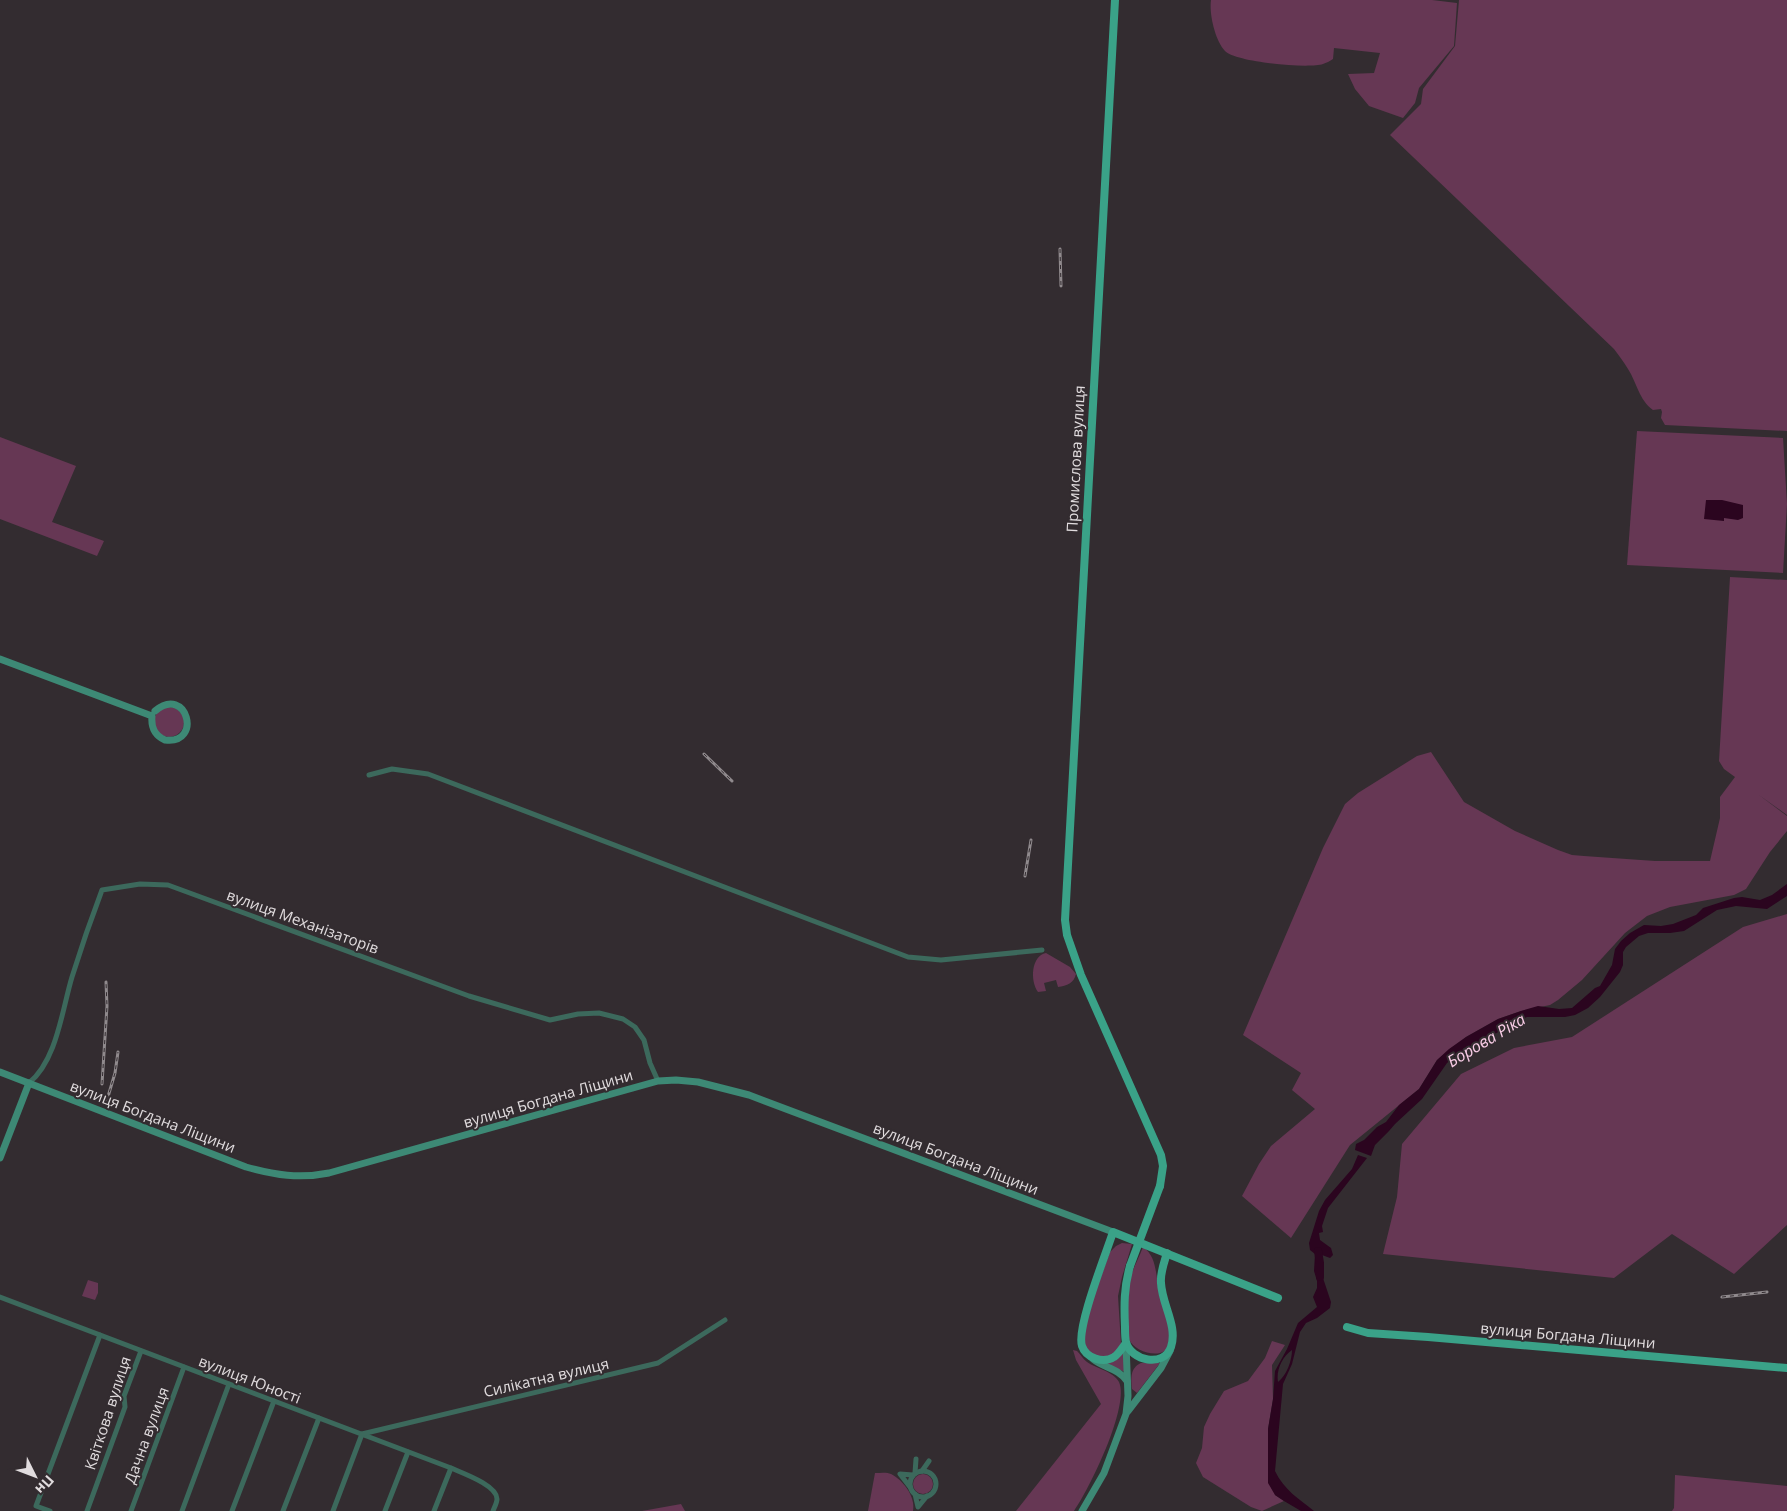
<svg xmlns="http://www.w3.org/2000/svg" width="1787" height="1511" font-family="'Open Sans',sans-serif">
<rect width="100%" height="100%" fill="#332c30"/>
<!-- green -->
<g fill="#663754">
<path d="M1211,0H1432L1457,3L1454,46L1419,88L1415,103L1403,118L1369,106L1355,89L1348,74L1374,73L1380,53L1334,48L1333,59C1330,61 1326,63 1323,64C1308,69 1235,62 1225,51C1215,40 1209,14 1211,0Z"/>
<path d="M1459,0H1787V431L1665,425L1661,418L1662,412L1661,409L1653,410C1639,400 1637,383 1628,369C1624,362 1619,356 1614,349L1390,135L1421,104L1423,89L1455,46Z"/>
<path d="M1637,431L1783,438L1787,504L1783,573L1627,565Z"/>
<path d="M0,437L76,466L52,522L104,541L97,556L0,519Z"/>
<path d="M1730,577L1787,580V815L1759,795L1787,816V831L1770,852L1746,889L1734,895L1670,907L1647,916L1625,933L1582,980L1558,1000L1550,1005L1521,1011L1498,1019L1466,1037L1437,1060L1419,1089L1350,1145L1291,1238L1242,1196L1259,1164L1271,1146L1315,1109L1292,1090L1301,1073L1243,1035L1323,848L1345,804L1358,793L1417,756L1431,752L1464,802L1515,831L1558,850L1572,855L1584,856L1655,861H1710L1720,818V797L1735,777L1724,769L1719,761Z"/>
<circle cx="169" cy="722" r="15"/>
<path d="M1787,914V1225L1734,1274L1672,1234L1614,1278L1383,1254L1397,1197L1402,1144L1461,1074L1514,1048L1572,1037L1743,927Z"/>
<path d="M1046,953L1070,967L1076,974C1074,983 1067,986 1058,987L1056,980L1044,983L1046,991L1038,992C1030,981 1031,956 1046,953Z"/>
<path d="M1122,1243L1132,1244L1122,1277L1118,1296L1121,1344C1112,1360 1103,1359 1087,1352L1082,1341L1085,1320L1110,1252L1116,1246Z"/>
<path d="M1143,1247C1157,1257 1155,1273 1159,1288C1163,1305 1173,1326 1169,1344C1166,1361 1134,1353 1129,1339C1126,1328 1126,1293 1129,1282C1132,1270 1139,1258 1143,1247Z"/>
<path d="M88,1280L98,1283V1293L95,1300L82,1296Z"/>
<path d="M1272,1341L1285,1345L1272,1365L1273,1399L1268,1429L1275,1495L1284,1501L1262,1511L1251,1507L1203,1477L1196,1463L1202,1448L1204,1427L1210,1414L1224,1391L1248,1381L1265,1358Z"/>
<path d="M1073,1350L1077,1351C1080,1354 1083,1359 1087,1362C1097,1369 1113,1371 1119,1382C1130,1406 1089,1490 1074,1511H1016L1101,1404L1076,1360Z"/>
<path d="M1124,1352L1125,1372L1103,1363Z"/>
<path d="M1141,1363H1160L1137,1393L1132,1389C1131,1378 1130,1368 1141,1363Z"/>
<path d="M875,1473C880,1473 887,1472 891,1474C903,1480 916,1497 913,1511H868Z"/>
<circle cx="923" cy="1484" r="10"/>
<path d="M1675,1475L1787,1486V1511H1672L1674,1508Z"/>
<path d="M681,1504L685,1511H642Z"/>
</g>
<!-- water -->
<g fill="#2b051f" fill-rule="evenodd">
<path d="M1706,500H1722L1743,505V518L1738,520L1724,518V521L1704,519Z"/>
<path d="M1787,884V896L1767,909L1736,906L1717,910L1684,931L1670,933H1648L1639,936L1626,947L1623,952V965L1620,972L1600,997L1588,1008L1575,1015L1565,1017H1527L1522,1019L1460,1053L1447,1063L1422,1099L1395,1124L1389,1131L1375,1145L1371,1156L1355,1150L1356,1144L1364,1140L1377,1127L1386,1122L1399,1105L1419,1089L1437,1060L1449,1049L1466,1037L1498,1019L1521,1011L1538,1006L1559,1009L1572,1008L1595,988L1600,986L1612,965L1615,949L1621,941L1630,933L1644,925L1661,926L1673,924L1696,915L1703,908L1734,898L1742,897L1760,900L1772,895Z"/>
<path d="M1358,1155L1367,1158L1328,1208L1322,1226L1323,1232L1319,1233L1320,1240L1331,1248L1333,1255L1330,1258L1322,1255L1318,1263L1331,1302L1330,1308L1317,1318L1306,1323L1300,1332L1292,1364L1283,1384L1275,1471C1284,1490 1299,1499 1314,1511H1301L1284,1501L1275,1495L1268,1483V1429L1273,1399L1275,1371L1287,1349L1298,1323L1317,1307L1313,1297L1317,1288V1281L1314,1271L1315,1254L1310,1250L1309,1243L1319,1211L1325,1200L1352,1169ZM1292,1350C1292,1360 1287,1375 1278,1382C1276,1370 1282,1357 1292,1350Z"/>
</g>
<g fill="none" stroke-linecap="round" stroke-linejoin="round">
<!-- river -->
<path stroke="#2b051f" stroke-width="8" d="M1318,1251L1320,1263V1277"/>
<!-- street -->
<g stroke="#3c695c" stroke-width="5">
<path d="M369,775L392,769L428,774L908,957L941,960L1042,950"/>
<path d="M29,1083C57,1060 62,1010 72,977C81,948 91,919 102,890L140,884L168,885L469,996L550,1020L578,1014L599,1013L623,1019L635,1027L644,1040L650,1063L658,1081"/>
<path d="M0,1297L451,1468C462,1473 497,1485 497,1499C497,1503 494,1508 493,1511"/>
<circle cx="923" cy="1484" r="13"/>
<path d="M922,1471L929,1461"/>
<path d="M915,1473L916,1459"/>
<path d="M910,1487L900,1474L913,1475"/>
<path d="M915,1494L918,1507L927,1496"/>
<path d="M50,1511L36,1506L100,1335"/>
<path d="M87,1511L125,1407L124,1396L141,1351"/>
<path d="M131,1511L184,1367"/>
<path d="M182,1511L229,1384"/>
<path d="M232,1511L274,1401"/>
<path d="M283,1511L319,1418"/>
<path d="M333,1511L362,1434L658,1363L725,1320"/>
<path d="M385,1511L408,1452"/>
<path d="M434,1511L451,1468"/>
</g>
<!-- secondary -->
<g stroke="#3d8975" stroke-width="7">
<path d="M0,659L152,716C151,727 154,735 165,740C203,745 187,684 155,711"/>
<path d="M0,1072L246,1167C275,1175 299,1179 329,1173L658,1081L676,1080L698,1082L749,1095L1113,1232"/>
<path d="M0,1158L29,1083"/>
<path d="M1093,1359C1104,1368 1118,1368 1127,1381"/>
<path d="M1128,1411L1161,1368L1170,1351"/>
<path d="M1082,1511L1104,1473L1126,1414L1128,1396L1126,1344"/>
</g>
<!-- primary -->
<g stroke="#3aa288" stroke-width="8">
<path d="M1115,0L1065,920L1067,935L1081,975L1161,1155L1163,1166L1160,1186"/>
<path d="M1130,1266C1124,1287 1124,1305 1125,1327C1125,1331 1125,1338 1126,1342C1131,1361 1164,1368 1171,1347C1178,1326 1162,1305 1161,1283C1160,1273 1164,1263 1167,1253"/>
<path d="M1347,1327L1368,1333L1428,1337L1787,1368"/>
<path d="M1126,1343C1122,1348 1119,1354 1114,1357C1103,1364 1086,1358 1082,1346C1076,1328 1106,1254 1113,1232L1278,1298"/>
</g>
<!-- rail casing -->
<g stroke="#908a8d" stroke-width="3">
<g id="rail">
<path d="M1060,249L1061,286"/>
<path d="M704,754L732,781"/>
<path d="M1025,876L1031,840"/>
<path d="M102,1084L107,1006L106,982"/>
<path d="M107,1100L115,1073L118,1052"/>
<path d="M1722,1297L1767,1292"/>
</g>
</g>
<!-- rail -->
<use href="#rail" stroke="#332c30" stroke-width="1" stroke-dasharray="4" stroke-linecap="butt"/>
<!-- primary-bridge -->
<path stroke="#3aa288" stroke-width="8" d="M1130,1266L1160,1186"/>
</g>
<g text-anchor="middle" dominant-baseline="central" stroke-width="4" stroke-linejoin="round" paint-order="stroke">
<!-- street labels -->
<g font-size="15" fill="#e1dcde" stroke="#332c30">
<text transform="translate(1075 459) rotate(-87)">Промислова вулиця</text>
<text transform="translate(303 921) rotate(20)">вулиця Механізаторів</text>
<text transform="translate(548 1098) rotate(-16)">вулиця Богдана Ліщини</text>
<text transform="translate(153 1116) rotate(21)">вулиця Богдана Ліщини</text>
<text transform="translate(956 1158) rotate(21)">вулиця Богдана Ліщини</text>
<text transform="translate(1568 1335) rotate(5)">вулиця Богдана Ліщини</text>
<text transform="translate(546 1377) rotate(-13)">Силікатна вулиця</text>
<text transform="translate(250 1379) rotate(21)">вулиця Юності</text>
<text transform="translate(107 1413) rotate(-72)">Квіткова вулиця</text>
<text transform="translate(146 1435) rotate(-70)">Дачна вулиця</text>
</g>
<!-- water labels -->
<g font-size="16" font-style="italic" fill="#facde7" stroke="#332c30">
<text transform="translate(1486 1040) rotate(-31)">Борова Ріка</text>
</g>
</g>
<!-- north arrow -->
<g transform="translate(35 1476) rotate(132)" stroke="#332c30" stroke-width="4" paint-order="stroke">
<path d="M0-4L9 19L0 12L-9 19Z" fill="#e1dcde"/>
<text y="-8" font-size="14" font-weight="bold" text-anchor="middle" fill="#e1dcde">Пн</text>
</g>
</svg>
